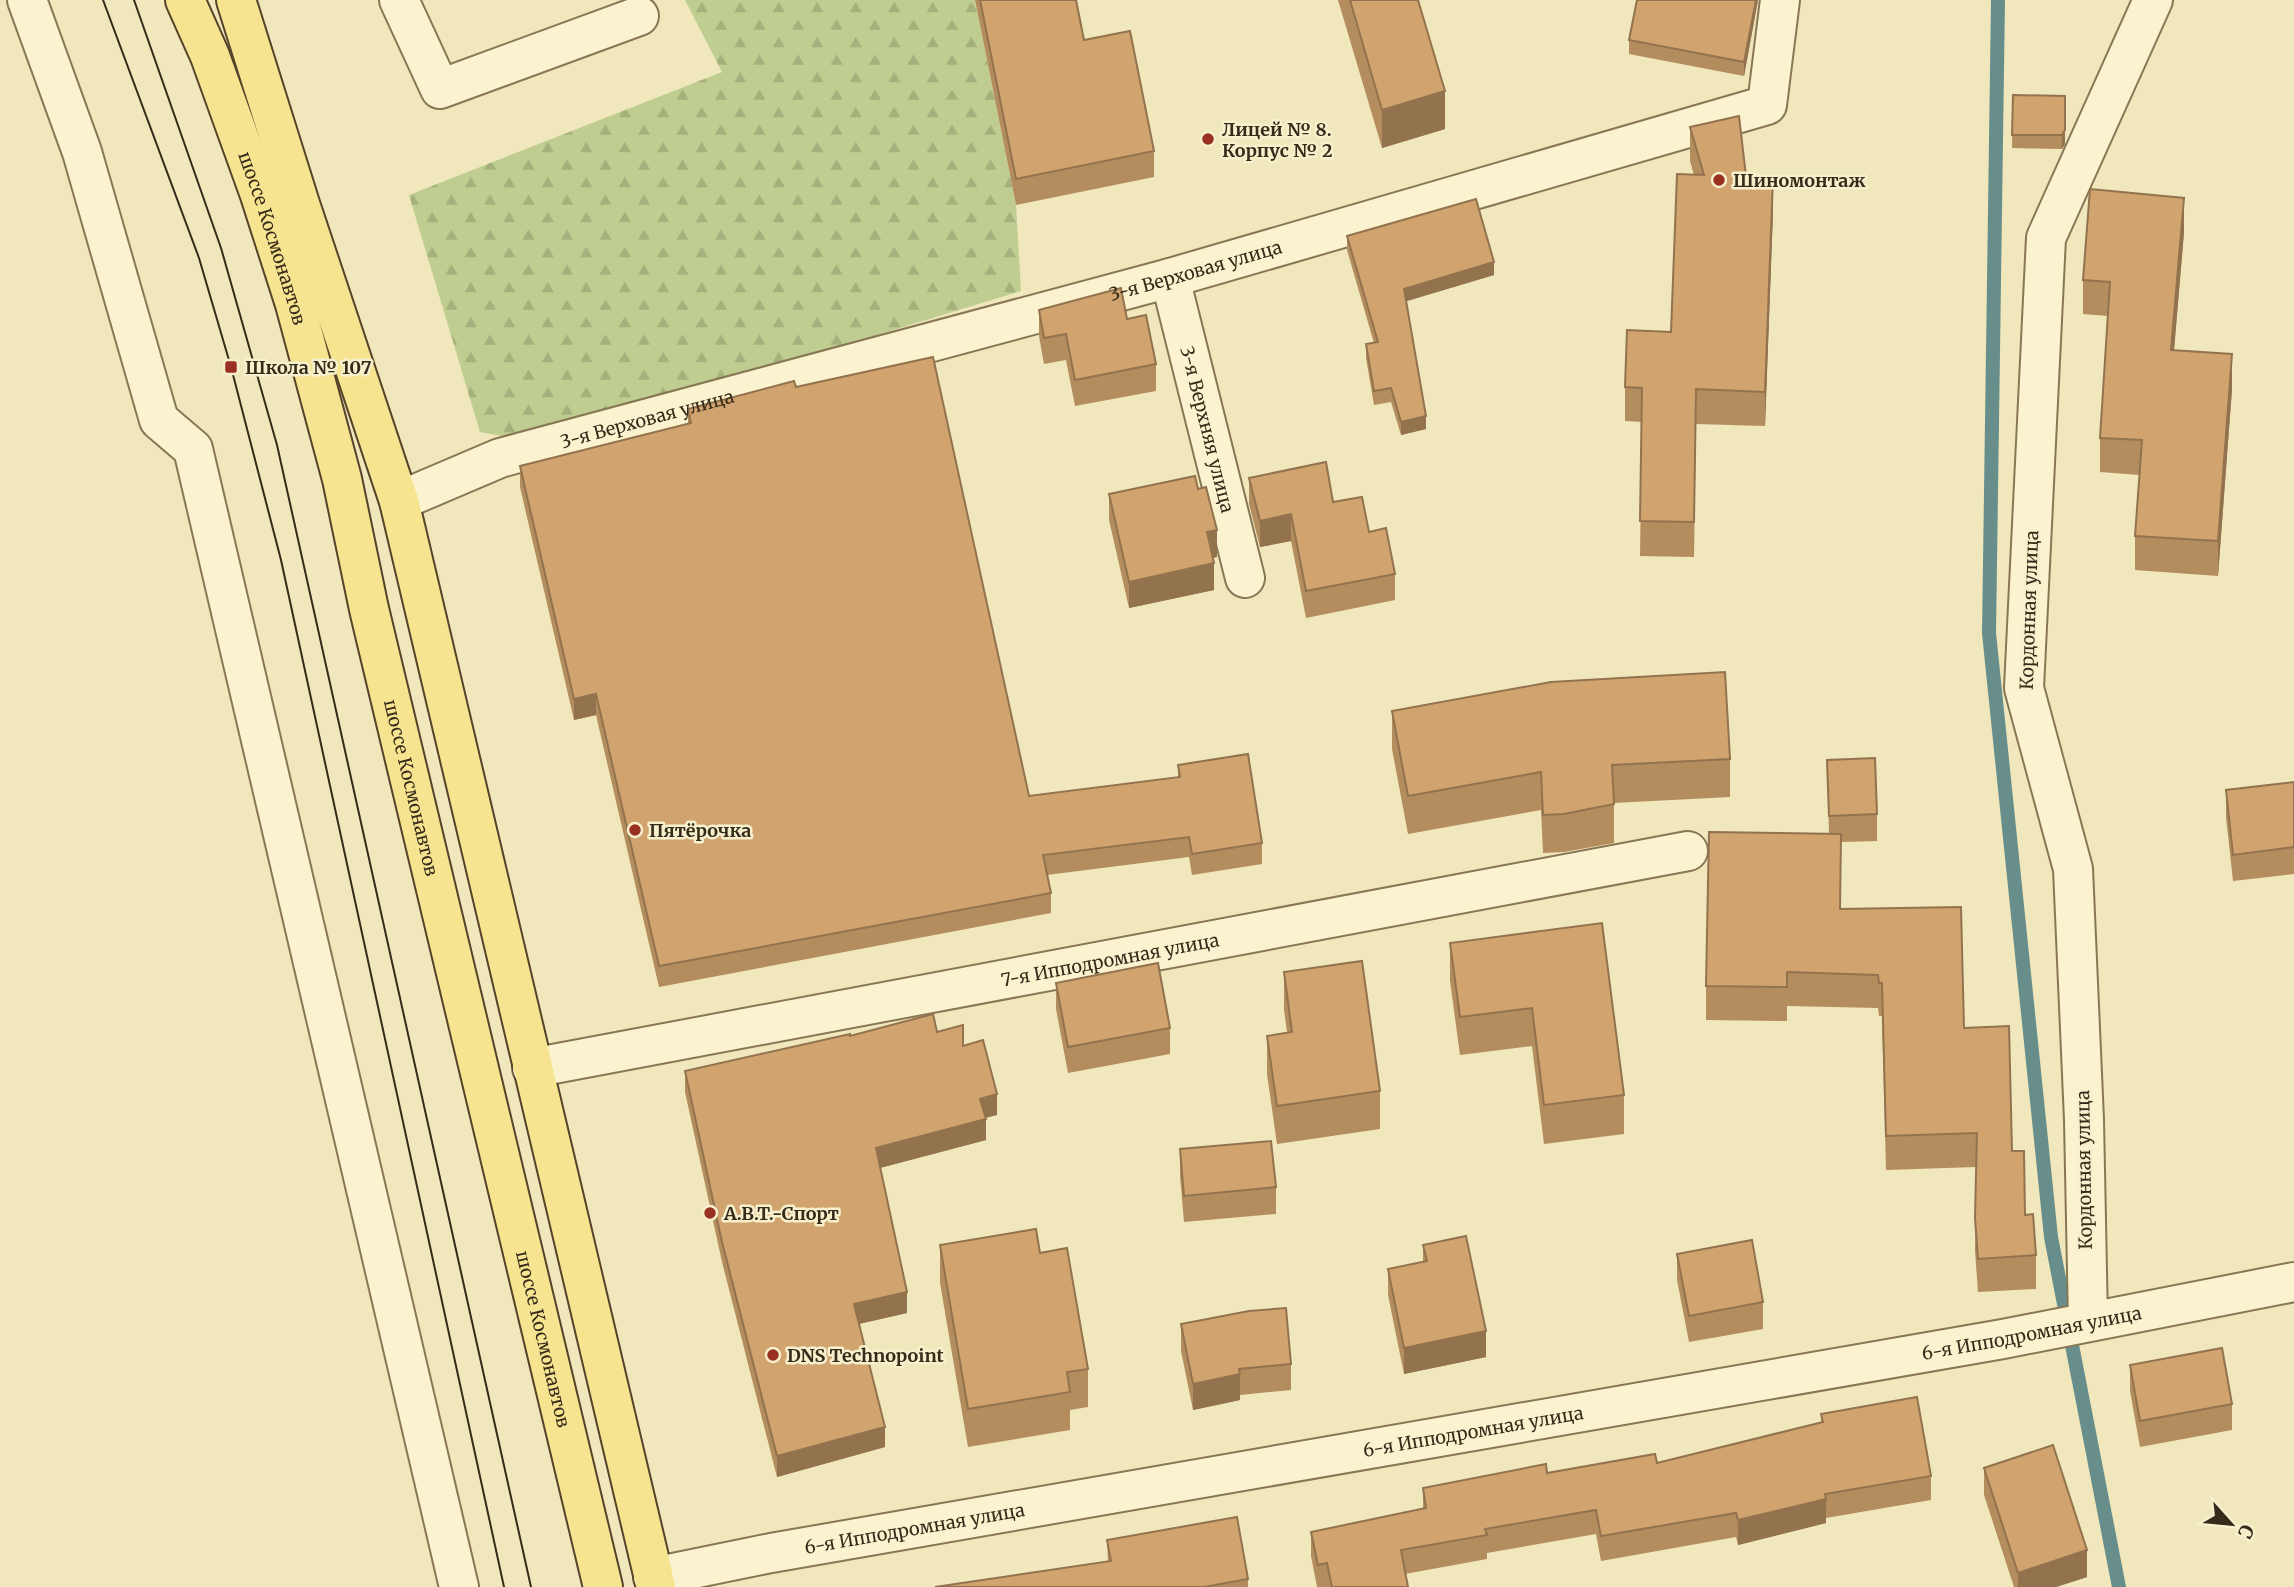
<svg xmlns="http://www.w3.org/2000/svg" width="2294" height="1587" viewBox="0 0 2294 1587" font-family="Merriweather,serif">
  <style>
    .forest { fill: url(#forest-firs) }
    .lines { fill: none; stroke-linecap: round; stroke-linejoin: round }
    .stream { stroke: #678e8a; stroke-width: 14 }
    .minor-casing { stroke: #875; stroke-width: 42 }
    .major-casing { stroke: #55432a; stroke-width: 42 }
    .minor { stroke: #fbf3cf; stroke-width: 38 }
    .major { stroke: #f7e490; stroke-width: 38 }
    .tram { stroke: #362b1a; stroke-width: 2 }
    .wall { fill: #b48d5f }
    .shaded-wall { fill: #92734e }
    .building { fill: #d1a46f; stroke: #92734e; stroke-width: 2 }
    .poi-dot { fill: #9a3021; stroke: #f7f0cc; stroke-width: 2.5 }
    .labels { text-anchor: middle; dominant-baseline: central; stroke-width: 5; stroke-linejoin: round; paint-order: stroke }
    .poi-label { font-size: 18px; font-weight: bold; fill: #362b1a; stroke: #f7f0cc; text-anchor: start }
    .street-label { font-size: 18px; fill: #362b1a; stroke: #f7f0cc }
  </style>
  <defs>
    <pattern id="forest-firs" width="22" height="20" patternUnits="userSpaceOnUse" patternTransform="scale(1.75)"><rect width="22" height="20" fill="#bfce90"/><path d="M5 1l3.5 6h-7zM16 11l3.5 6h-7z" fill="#a5b17c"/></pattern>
  </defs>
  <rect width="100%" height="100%" fill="#f0e7bc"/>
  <path class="forest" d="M 685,0 L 975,0 L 1016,205 L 1021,291 L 530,441 L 480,432 L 409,195 L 722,72 Z"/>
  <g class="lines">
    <path class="stream" d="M 1998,0 L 1989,633 L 2051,1237 L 2119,1587"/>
    <defs>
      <g id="minor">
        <path d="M 27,0 L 82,152 L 159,420 L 193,449 L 459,1587"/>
        <path d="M 399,0 L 440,89 L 639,16"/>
        <path id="s1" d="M 1170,278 L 1245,578"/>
        <path id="s2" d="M 399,501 L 500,458 L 1170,278 L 1767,105 L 1780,0"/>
        <path id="s3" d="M 532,1068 L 1688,851"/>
        <path d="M 2088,1321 L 2084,1120 L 2073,869 L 2024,688 L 2046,238 L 2153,0"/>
        <path id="s4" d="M 653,1577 L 771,1553 L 2003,1339 L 2294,1282"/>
      </g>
      <g id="major">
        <path id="s5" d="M 185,0 L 210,56 L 260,195 L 295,304 L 342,479 L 369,609 L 603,1587"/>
        <path d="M 236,0 L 300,204 L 399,501 L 656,1587"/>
      </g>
    </defs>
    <use href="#minor" class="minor-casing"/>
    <use href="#major" class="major-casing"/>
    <use href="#minor" class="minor"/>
    <use href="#major" class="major"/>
    <path class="tram" d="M 103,0 L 199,258 L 231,367 L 281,560 L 504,1587
      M 134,0 L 221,248 L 277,445 L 531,1587"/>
  </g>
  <path class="wall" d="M 975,0 L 1076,0 L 1084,40 L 1154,151 L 1154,177 L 1016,205 Z
    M 1338,0 L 1418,0 L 1445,129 L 1382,148 Z
    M 1637,0 L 1758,0 L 1744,76 L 1629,54 L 1629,40 Z
    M 2013,95 L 2065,96 L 2065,144 L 2062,149 L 2012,148 Z
    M 1690,127 L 1746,176 L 1773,212 L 1765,426 L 1696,424 L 1694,557 L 1640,556 L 1642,422 L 1625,421 L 1625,387 L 1671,332 L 1694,175 L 1690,161 Z
    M 2184,232 L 2174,351 L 2232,389 L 2218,576 L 2135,570 L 2135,536 L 2139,475 L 2100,472 L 2100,438 L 2108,316 L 2083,314 L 2083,280 Z
    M 1347,236 L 1494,275 L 1406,301 L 1426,429 L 1401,435 L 1391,402 L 1374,405 L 1366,358 L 1366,344 L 1374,343 L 1347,250 Z
    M 1039,310 L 1127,319 L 1156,364 L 1156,391 L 1075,406 L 1066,360 L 1044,364 L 1039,336 Z
    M 796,387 L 1029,796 L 1178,777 L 1178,765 L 1262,843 L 1262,864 L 1192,875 L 1189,857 L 1047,875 L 1051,893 L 1051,913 L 659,987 L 596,715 L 574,720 L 520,487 L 520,466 L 688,424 L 688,409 Z
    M 1249,478 L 1333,502 L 1369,532 L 1395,574 L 1395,600 L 1306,618 L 1291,541 L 1260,547 L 1249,504 Z
    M 1109,494 L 1217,557 L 1213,558 L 1214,590 L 1129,608 L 1109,520 Z
    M 1392,711 L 1730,759 L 1730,797 L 1614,803 L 1614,843 L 1564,852 L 1543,853 L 1541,810 L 1408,834 L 1392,749 Z
    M 1827,760 L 1877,814 L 1877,841 L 1841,842 L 1840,909 L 1964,1028 L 2012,1151 L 2025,1215 L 2036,1255 L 2036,1289 L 1978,1292 L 1975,1251 L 1976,1167 L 1886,1170 L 1882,1016 L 1879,1016 L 1878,1008 L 1787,1006 L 1787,1021 L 1706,1020 L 1706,986 L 1829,834 Z
    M 2294,782 L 2294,874 L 2233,881 L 2226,817 L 2226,790 Z
    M 1602,923 L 1624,1095 L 1624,1134 L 1544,1144 L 1532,1046 L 1460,1055 L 1450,981 L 1450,943 Z
    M 1284,972 L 1380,1091 L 1380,1129 L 1277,1144 L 1267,1074 L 1267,1036 L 1287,1032 L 1284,1010 Z
    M 1056,983 L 1170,1028 L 1170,1054 L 1068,1073 L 1056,1009 Z
    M 937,1032 L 963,1046 L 997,1115 L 985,1118 L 986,1140 L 880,1168 L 907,1313 L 859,1324 L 885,1447 L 777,1477 L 722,1262 L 685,1092 L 685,1071 L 850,1036 Z
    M 1180,1149 L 1276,1187 L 1276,1214 L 1184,1222 L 1180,1176 Z
    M 940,1245 L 1088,1369 L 1088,1407 L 1070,1410 L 1070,1430 L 968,1447 L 940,1283 Z
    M 1423,1245 L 1486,1357 L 1404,1374 L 1388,1295 L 1388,1269 L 1423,1262 Z
    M 1677,1254 L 1763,1302 L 1763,1329 L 1689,1342 L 1677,1280 Z
    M 1181,1324 L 1291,1364 L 1291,1390 L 1240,1395 L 1240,1400 L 1193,1410 L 1181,1351 Z
    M 2130,1365 L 2232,1404 L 2232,1430 L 2140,1447 L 2130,1391 Z
    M 1821,1414 L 1931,1476 L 1931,1500 L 1826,1518 L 1826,1523 L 1738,1545 L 1736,1537 L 1601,1561 L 1596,1534 L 1487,1553 L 1487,1559 L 1405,1574 L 1408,1587 L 1317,1587 L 1311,1556 L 1311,1532 L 1423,1509 L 1423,1488 L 1547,1473 L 1657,1463 L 1821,1423 Z
    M 1984,1468 L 2087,1577 L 2056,1587 L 2014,1587 L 1984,1495 Z
    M 1107,1540 L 1248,1579 L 1248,1587 L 935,1587 L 1108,1561 Z"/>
  <path class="shaded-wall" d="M 1756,0 L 1758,0 L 1744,76 L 1744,62 Z
    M 1445,91 L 1445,129 L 1382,148 L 1382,110 Z
    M 2065,96 L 2065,144 L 2062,149 L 2062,135 Z
    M 1773,177 L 1773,212 L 1765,426 L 1765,392 Z
    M 2184,198 L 2184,232 L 2171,385 L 2171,350 Z
    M 1494,262 L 1494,275 L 1404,302 L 1404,289 Z
    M 2232,354 L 2232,389 L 2218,576 L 2218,541 Z
    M 1426,416 L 1426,429 L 1401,435 L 1401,422 Z
    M 1291,514 L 1291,541 L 1260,547 L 1260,521 Z
    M 1217,530 L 1217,557 L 1207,559 L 1207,532 Z
    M 1214,563 L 1214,590 L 1129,608 L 1129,582 Z
    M 596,694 L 596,715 L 574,720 L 574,699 Z
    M 997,1094 L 997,1115 L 980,1119 L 980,1099 Z
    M 986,1119 L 986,1140 L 876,1169 L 876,1148 Z
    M 907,1292 L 907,1313 L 854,1325 L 854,1304 Z
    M 1486,1331 L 1486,1357 L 1404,1374 L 1404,1348 Z
    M 1240,1374 L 1240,1400 L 1193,1410 L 1193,1384 Z
    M 885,1427 L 885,1447 L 777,1477 L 777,1456 Z
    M 1826,1499 L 1826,1523 L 1738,1545 L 1738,1520 Z
    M 2087,1550 L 2087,1577 L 2056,1587 L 2018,1587 L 2018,1573 Z"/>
  <path class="building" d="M 980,0 L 1076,0 L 1084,40 L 1130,31 L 1154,151 L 1016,179 Z
    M 1350,0 L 1418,0 L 1445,91 L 1382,110 Z
    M 1637,0 L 1756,0 L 1744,62 L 1629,40 Z
    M 2013,95 L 2065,96 L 2065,130 L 2062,135 L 2012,135 Z
    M 1739,116 L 1746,176 L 1773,177 L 1765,392 L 1696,389 L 1694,522 L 1640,521 L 1642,388 L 1625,387 L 1627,330 L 1671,332 L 1677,174 L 1704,175 L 1690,127 Z
    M 2090,189 L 2184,198 L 2171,350 L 2232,354 L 2218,541 L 2135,536 L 2142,440 L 2100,438 L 2110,282 L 2083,280 Z
    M 1476,199 L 1494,262 L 1404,289 L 1426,416 L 1401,422 L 1391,388 L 1374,391 L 1366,344 L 1378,342 L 1347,236 Z
    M 1121,288 L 1127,319 L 1146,315 L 1156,364 L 1075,380 L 1066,334 L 1044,338 L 1039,310 Z
    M 933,357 L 1029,796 L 1180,777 L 1178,765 L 1248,754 L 1262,843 L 1192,854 L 1189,837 L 1043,855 L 1051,893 L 659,966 L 596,694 L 574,699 L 520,466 L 691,423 L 688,409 L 794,381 L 796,387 Z
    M 1326,462 L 1333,502 L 1362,497 L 1369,532 L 1386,528 L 1395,574 L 1306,591 L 1291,514 L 1260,521 L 1249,478 Z
    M 1195,476 L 1198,489 L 1206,487 L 1217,530 L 1207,532 L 1214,563 L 1129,582 L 1109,494 Z
    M 1725,672 L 1730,759 L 1612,765 L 1614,804 L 1564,814 L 1543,815 L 1541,772 L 1408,796 L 1392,711 L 1551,682 Z
    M 1875,758 L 1877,814 L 1829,816 L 1827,760 Z
    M 2294,782 L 2294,847 L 2233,855 L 2226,790 Z
    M 1709,832 L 1841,834 L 1840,909 L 1961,907 L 1964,1028 L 2009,1026 L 2012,1151 L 2024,1151 L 2025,1215 L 2033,1214 L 2036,1255 L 1978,1259 L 1975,1218 L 1977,1133 L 1886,1136 L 1882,983 L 1879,983 L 1878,975 L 1787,972 L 1787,987 L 1706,986 Z
    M 1602,923 L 1624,1095 L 1544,1105 L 1532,1008 L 1460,1017 L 1450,943 Z
    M 1362,961 L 1380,1091 L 1277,1106 L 1267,1036 L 1292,1032 L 1284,972 Z
    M 1158,963 L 1170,1028 L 1068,1047 L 1056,983 Z
    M 933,1014 L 937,1032 L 963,1025 L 963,1046 L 983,1040 L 997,1094 L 980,1099 L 986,1119 L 876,1148 L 907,1292 L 854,1304 L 885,1427 L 777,1456 L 722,1242 L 685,1071 L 850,1034 L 850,1036 Z
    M 1271,1141 L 1276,1187 L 1184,1196 L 1180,1149 Z
    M 1036,1229 L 1040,1253 L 1067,1248 L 1088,1369 L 1067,1372 L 1070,1392 L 968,1409 L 940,1245 Z
    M 1466,1236 L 1486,1331 L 1404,1348 L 1388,1269 L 1427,1261 L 1423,1245 Z
    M 1752,1240 L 1763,1302 L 1689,1316 L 1677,1254 Z
    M 1286,1308 L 1291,1364 L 1239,1369 L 1240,1374 L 1193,1384 L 1181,1324 L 1249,1311 Z
    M 2222,1348 L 2232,1404 L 2140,1421 L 2130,1365 Z
    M 1917,1397 L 1931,1476 L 1825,1494 L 1826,1499 L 1738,1520 L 1736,1513 L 1601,1536 L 1596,1510 L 1485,1529 L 1487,1535 L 1401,1550 L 1408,1587 L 1332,1587 L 1327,1563 L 1318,1565 L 1311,1532 L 1426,1508 L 1423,1488 L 1546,1464 L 1547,1473 L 1655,1454 L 1657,1463 L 1823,1422 L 1821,1414 Z
    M 2053,1445 L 2087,1550 L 2018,1573 L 1984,1468 Z
    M 1237,1517 L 1248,1579 L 1204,1587 L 935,1587 L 1111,1561 L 1107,1540 Z"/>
  <g class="poi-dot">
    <circle cx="1208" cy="139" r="7"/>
    <circle cx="1719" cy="180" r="7"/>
    <rect x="224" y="360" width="14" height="14" rx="3.5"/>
    <circle cx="635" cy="830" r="7"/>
    <circle cx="710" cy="1213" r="7"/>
    <circle cx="773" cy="1355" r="7"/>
  </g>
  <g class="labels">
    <g class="poi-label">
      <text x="1222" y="129">Лицей № 8.<tspan x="1222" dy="21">Корпус № 2</tspan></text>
      <text x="1733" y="180">Шиномонтаж</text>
      <text x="245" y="367">Школа № 107</text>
      <text x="649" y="830">Пятёрочка</text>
      <text x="724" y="1213">А.В.Т.-Спорт</text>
      <text x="787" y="1355">DNS Technopoint</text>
    </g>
    <g class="street-label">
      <text stroke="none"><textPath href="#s5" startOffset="254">шоссе Космонавтов</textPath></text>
      <text stroke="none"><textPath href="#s2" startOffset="830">3-я Верховая улица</textPath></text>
      <text stroke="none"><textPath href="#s2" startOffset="262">3-я Верховая улица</textPath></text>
      <text stroke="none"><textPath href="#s1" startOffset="156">3-я Верхняя улица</textPath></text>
      <text transform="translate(2029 610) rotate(-88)">Кордонная улица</text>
      <text stroke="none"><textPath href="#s5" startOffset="821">шоссе Космонавтов</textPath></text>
      <text stroke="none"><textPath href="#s3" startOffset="588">7-я Ипподромная улица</textPath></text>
      <text transform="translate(2084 1170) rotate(-91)">Кордонная улица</text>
      <text stroke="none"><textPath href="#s4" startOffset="1400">6-я Ипподромная улица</textPath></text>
      <text stroke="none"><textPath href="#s5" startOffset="1388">шоссе Космонавтов</textPath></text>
      <text stroke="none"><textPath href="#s4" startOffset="833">6-я Ипподромная улица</textPath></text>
      <text stroke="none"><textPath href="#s4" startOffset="266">6-я Ипподромная улица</textPath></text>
    </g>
  </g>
  <g transform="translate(2231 1524) rotate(117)" stroke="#f7f0cc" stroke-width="5" paint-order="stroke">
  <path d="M0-5L12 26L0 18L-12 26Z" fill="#362b1a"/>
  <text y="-10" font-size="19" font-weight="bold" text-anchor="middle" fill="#362b1a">С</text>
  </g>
</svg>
